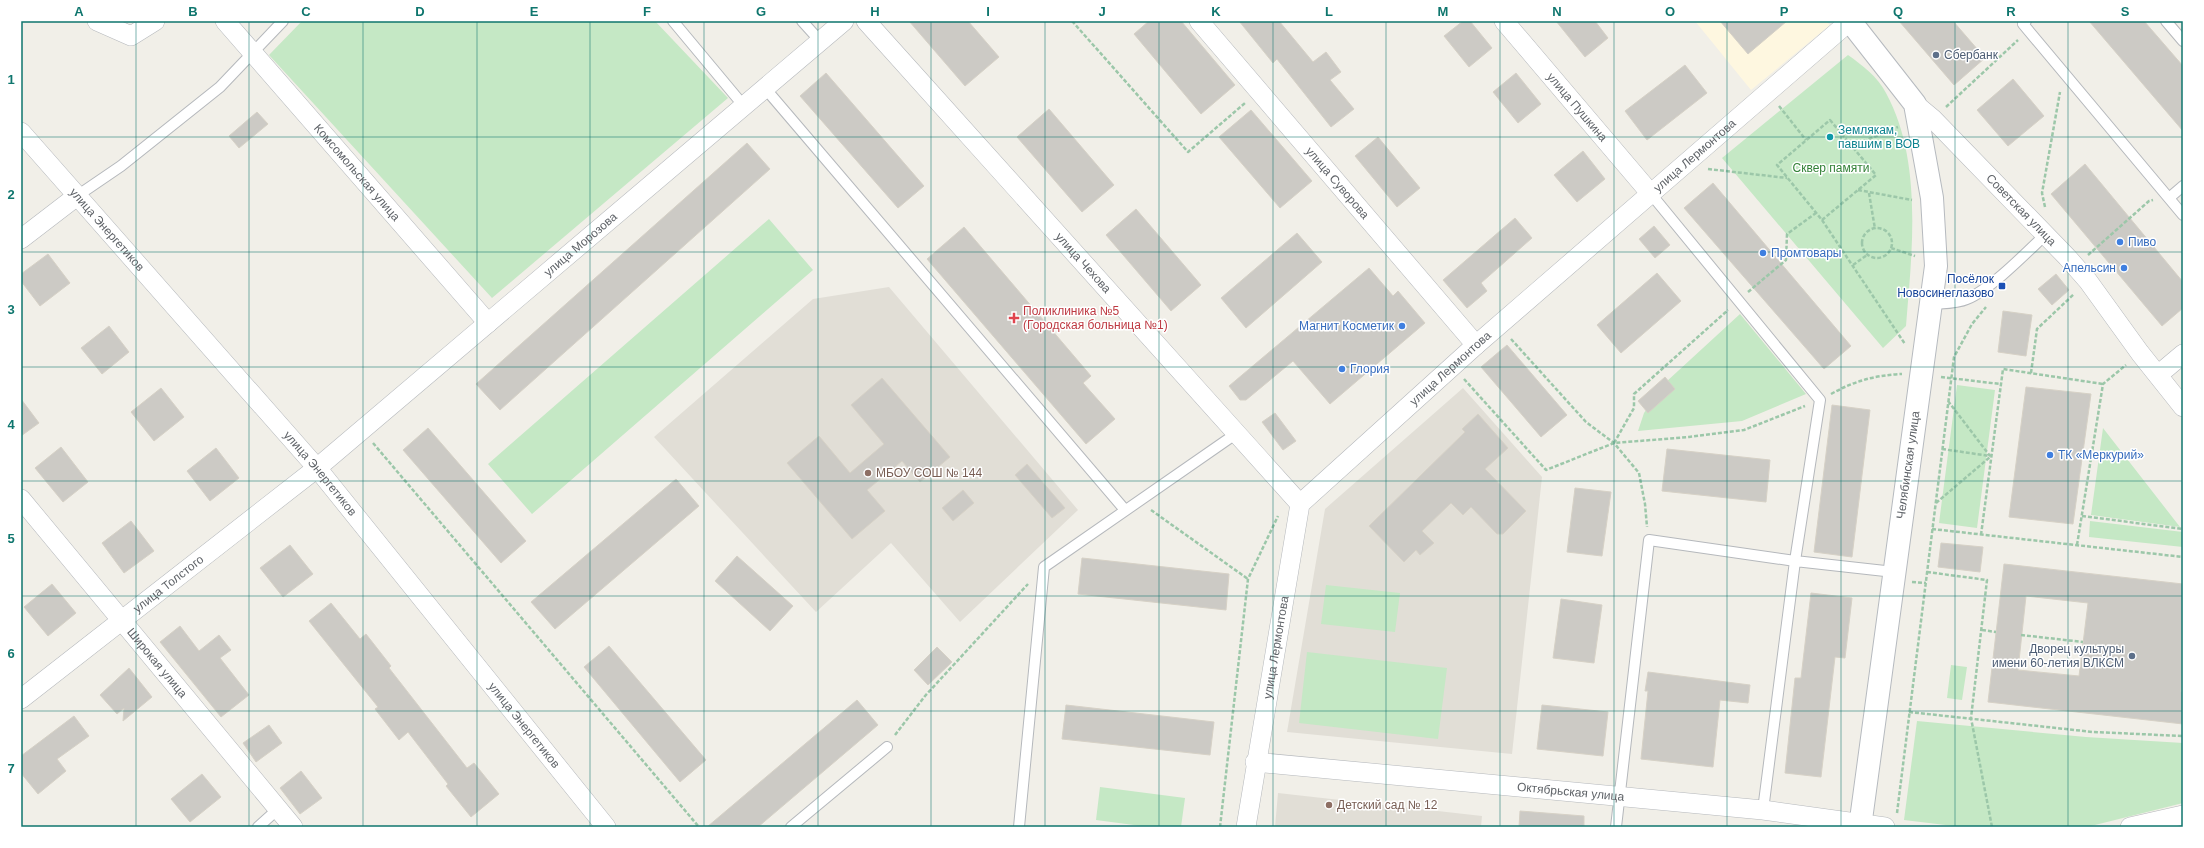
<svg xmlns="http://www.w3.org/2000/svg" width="2204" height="848" viewBox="0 0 2204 848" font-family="Arial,sans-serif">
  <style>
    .commercial { fill: #fef7e0 }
    .education { fill: #e1ded6 }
    .green { fill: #c5e8c5 }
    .building { fill: #cccac5; stroke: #d6d1c6; fill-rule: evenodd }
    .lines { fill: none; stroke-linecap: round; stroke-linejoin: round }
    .lane-casing { stroke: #b5b8bc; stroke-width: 12 }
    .street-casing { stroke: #b5b8bc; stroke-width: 20 }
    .secondary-casing { stroke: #b6babf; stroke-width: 24 }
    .path { stroke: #9cc7a9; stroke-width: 2.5; stroke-dasharray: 4 2; stroke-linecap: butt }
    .lane { stroke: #fff; stroke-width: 10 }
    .street { stroke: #fff; stroke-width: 19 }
    .secondary { stroke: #fff; stroke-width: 22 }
    .grid { fill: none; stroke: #0f766e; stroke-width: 1; stroke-opacity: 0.55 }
    .service-dot { fill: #5c6f8a; stroke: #fff; stroke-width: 1.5 }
    .culture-dot { fill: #0f9aa8; stroke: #fff; stroke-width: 1.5 }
    .shop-dot { fill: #3f7fe0; stroke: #fff; stroke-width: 1.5 }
    .transit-dot { fill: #1a4fb4; stroke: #fff; stroke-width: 1.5 }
    .health-dot { fill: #e0444e; stroke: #fff; stroke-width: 1.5 }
    .education-dot { fill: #8d6e63; stroke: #fff; stroke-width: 1.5 }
    .labels { text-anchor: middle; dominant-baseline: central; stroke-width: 3; stroke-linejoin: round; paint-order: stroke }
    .service-label { font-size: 12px; fill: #4e5e75; stroke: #fff; text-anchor: start }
    .street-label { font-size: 12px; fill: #5f6368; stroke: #fff }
    .culture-label { font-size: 12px; fill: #0d838f; stroke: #fff; text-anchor: start }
    .park-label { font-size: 12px; fill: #348238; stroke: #fff }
    .shop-label { font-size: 12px; fill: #366cbe; stroke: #fff; text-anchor: start }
    .transit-label { font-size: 12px; fill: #164399; stroke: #fff; text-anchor: end }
    .health-label { font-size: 12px; fill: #be3a42; stroke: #fff; text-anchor: start }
    .education-label { font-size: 12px; fill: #785e54; stroke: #fff; text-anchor: start }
    .neatline { fill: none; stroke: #0f766e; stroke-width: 1.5 }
    .grid-label { font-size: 13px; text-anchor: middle; font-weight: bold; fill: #0f766e }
  </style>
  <rect width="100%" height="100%" fill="#f1efe8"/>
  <path class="commercial" d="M 1695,21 L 1826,21 L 1830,25 L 1751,90 Z"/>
  <path class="education" d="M 889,287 L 1078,510 L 960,622 L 891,543 L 816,612 L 654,437 L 813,299 Z
    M 1463,388 L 1542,477 L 1512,754 L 1287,732 L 1325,509 Z
    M 1278,793 L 1482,816 L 1481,827 L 1275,827 Z"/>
  <path class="green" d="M 302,21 L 655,21 L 728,98 L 492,298 L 269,55 Z
    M 1848,55 C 1862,65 1878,77 1886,93 C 1923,161 1912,251 1906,326 L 1883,348 L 1722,158 Z
    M 769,219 L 813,270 L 532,514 L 488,464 Z
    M 1740,314 L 1806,394 L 1742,421 L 1638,431 L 1644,413 L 1666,382 Z
    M 1957,385 L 1995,390 L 1977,528 L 1939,523 Z
    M 2103,428 L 2180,527 L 2091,515 Z
    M 2090,521 L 2183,532 L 2183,547 L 2089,537 Z
    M 1326,585 L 1400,593 L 1395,632 L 1321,624 Z
    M 1307,652 L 1447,668 L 1438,739 L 1299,723 Z
    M 1951,665 L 1967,667 L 1962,700 L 1947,698 Z
    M 1917,721 L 2086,737 L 2183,743 L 2183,803 L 2087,827 L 1962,827 L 1904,820 Z
    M 1100,787 L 1185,798 L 1181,827 L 1149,827 L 1096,820 Z"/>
  <path class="building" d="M 909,21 L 968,21 L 999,57 L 965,86 Z
    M 1149,21 L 1181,21 L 1235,85 L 1201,114 L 1134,34 Z
    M 1239,21 L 1279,21 L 1313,62 L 1326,52 L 1341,72 L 1330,80 L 1354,109 L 1331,127 L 1277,59 L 1273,63 Z
    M 1463,21 L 1470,21 L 1492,48 L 1469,67 L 1444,36 Z
    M 1556,21 L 1595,21 L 1608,38 L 1585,57 Z
    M 1720,21 L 1787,21 L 1748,54 Z
    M 1899,21 L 1953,21 L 1985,58 L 1954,85 Z
    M 2089,21 L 2144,21 L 2183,66 L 2183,131 Z
    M 1685,65 L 1707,93 L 1647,140 L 1625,111 Z
    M 826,73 L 924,186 L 898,208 L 800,96 Z
    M 1516,73 L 1541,104 L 1518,123 L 1493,92 Z
    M 2013,79 L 2044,116 L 2008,146 L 1977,110 Z
    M 1049,109 L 1114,185 L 1082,212 L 1017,137 Z
    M 1251,110 L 1312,181 L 1280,208 L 1219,137 Z
    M 257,112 L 268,124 L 239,148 L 229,136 Z
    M 1378,137 L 1420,188 L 1397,207 L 1355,156 Z
    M 747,143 L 770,169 L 500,410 L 476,384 Z
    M 1583,151 L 1605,179 L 1577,202 L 1554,175 Z
    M 2085,164 L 2183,282 L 2183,308 L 2162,326 L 2051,194 Z
    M 1713,183 L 1851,346 L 1824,369 L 1684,208 Z
    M 1136,209 L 1201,285 L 1171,311 L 1106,235 Z
    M 1515,218 L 1532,238 L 1481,283 L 1487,291 L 1467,308 L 1443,280 Z
    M 1654,226 L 1670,245 L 1655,258 L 1639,239 Z
    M 964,227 L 1091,376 L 1083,383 L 1115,419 L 1086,444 L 927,259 Z
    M 1297,233 L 1322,262 L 1246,328 L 1221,298 Z
    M 48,254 L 70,283 L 40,306 L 21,281 L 21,274 Z
    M 1369,268 L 1393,296 L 1398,291 L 1425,323 L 1330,404 L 1293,361 L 1246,400 L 1240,400 L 1229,386 Z
    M 1657,273 L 1681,301 L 1621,353 L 1597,325 Z
    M 2056,274 L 2069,290 L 2052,305 L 2038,289 Z
    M 2003,311 L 2032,315 L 2026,356 L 1998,352 Z
    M 109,326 L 129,352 L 102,374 L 81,348 Z
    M 1507,345 L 1567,415 L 1541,437 L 1481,367 Z
    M 1665,377 L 1675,389 L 1648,413 L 1638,401 Z
    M 882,378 L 950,457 L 920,482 L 902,461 L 867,490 L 885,511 L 852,539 L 787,463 L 819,436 L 850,473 L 884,444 L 851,405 Z
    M 2026,387 L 2091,394 L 2073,524 L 2009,517 Z
    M 161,388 L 184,417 L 154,441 L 131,412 Z
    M 21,399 L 39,423 L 21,436 Z
    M 1832,405 L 1870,410 L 1852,557 L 1814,552 Z
    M 1275,413 L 1296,441 L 1283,450 L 1262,422 Z
    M 1478,414 L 1508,448 L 1485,469 L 1526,511 L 1503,534 L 1497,534 L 1471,507 L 1463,515 L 1451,503 L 1422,531 L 1434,543 L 1420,555 L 1416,550 L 1404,562 L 1369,526 L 1465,432 L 1462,429 Z
    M 428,428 L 526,541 L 501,563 L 403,450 Z
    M 61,447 L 88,482 L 63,502 L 35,468 Z
    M 216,448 L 239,478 L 210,501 L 187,471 Z
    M 1667,449 L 1770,460 L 1766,502 L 1662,491 Z
    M 1027,464 L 1065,508 L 1052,518 L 1015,475 Z
    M 676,479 L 699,506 L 555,629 L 531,602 Z
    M 1575,488 L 1611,492 L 1602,556 L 1567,552 Z
    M 963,490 L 974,503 L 953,521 L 942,508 Z
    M 131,521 L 154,551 L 124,573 L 102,543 Z
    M 1941,543 L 1983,547 L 1980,572 L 1938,567 Z
    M 290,545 L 313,574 L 283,597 L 260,568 Z
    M 737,556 L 793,606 L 770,631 L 715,581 Z
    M 1082,558 L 1229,574 L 1226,610 L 1078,594 Z
    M 2004,564 L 2183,584 L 2181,692 L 2183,692 L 2183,724 L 1988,702 ZM 2026,596 L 2088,603 L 2079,676 L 2018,670 Z
    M 52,584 L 76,613 L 48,636 L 24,607 Z
    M 1811,593 L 1852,598 L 1845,658 L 1835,657 L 1821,777 L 1785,773 L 1795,678 L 1801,678 Z
    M 1561,599 L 1602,605 L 1594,663 L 1553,658 Z
    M 331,603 L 360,639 L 366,634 L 391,666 L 389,668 L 467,768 L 474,763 L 499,794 L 471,817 L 446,786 L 448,784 L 408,732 L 399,740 L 375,709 L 378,707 L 309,621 Z
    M 180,626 L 199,651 L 219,635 L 231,650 L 220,658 L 249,695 L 221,717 L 160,642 Z
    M 609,646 L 706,760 L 680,782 L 584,667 Z
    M 937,647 L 952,662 L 928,685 L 914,670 Z
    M 129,668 L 152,697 L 123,721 L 124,708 L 117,714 L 100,695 Z
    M 1648,672 L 1750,685 L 1748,703 L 1720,700 L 1713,767 L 1641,759 L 1648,691 L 1645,691 Z
    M 857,700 L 878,725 L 758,827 L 707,827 Z
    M 1066,705 L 1214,722 L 1210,755 L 1062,739 Z
    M 1542,705 L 1608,712 L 1603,756 L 1537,749 Z
    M 74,716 L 89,736 L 57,759 L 66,771 L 38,794 L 21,773 L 21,756 Z
    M 269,725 L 282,743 L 256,762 L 243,743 Z
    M 301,771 L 322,798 L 300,814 L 280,788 Z
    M 202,774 L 221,797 L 190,822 L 171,799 Z
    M 1520,811 L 1584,816 L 1584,827 L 1519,827 Z"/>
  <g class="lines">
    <defs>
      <path id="lane" d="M 673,21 L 743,105
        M 802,21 L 820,41
        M 2026,21 L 2023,24 L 2183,215
        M 2166,21 L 2183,41
        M 764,87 L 1125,510
        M 1651,194 L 1820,400 L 1795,561 L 1894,572
        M 77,196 L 121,166 L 220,87 L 283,21
        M 2169,198 L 2183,186
        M 1931,304 C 1943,303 1956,304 1967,299 C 1991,289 2026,253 2046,234
        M 258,827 L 278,809
        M 791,827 L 887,747
        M 1019,827 L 1044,567 L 1237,433
        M 1616,827 L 1649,540 L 1795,561 L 1763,810"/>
      <g id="street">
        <path d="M 97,21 L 131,36 L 155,21"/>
        <path id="s1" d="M 225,21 L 488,323"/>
        <path id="s2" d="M 866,21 L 1300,504"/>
        <path id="s3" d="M 1199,21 L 1476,345"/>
        <path id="s4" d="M 1504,21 L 1651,194"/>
        <path id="s5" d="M 1915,104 L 1933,119 L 2067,257 L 2088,281 L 2140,353 L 2183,407"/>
        <path id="s6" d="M 21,132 L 317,468 L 606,827"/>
        <path d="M 21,239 L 77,196"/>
        <path d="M 2158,375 L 2183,354"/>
        <path id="s7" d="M 21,499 L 293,827"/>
        <path id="s8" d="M 21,699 L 317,468 L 844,21"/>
        <path id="s9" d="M 1255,762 L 1763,810 L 1885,827"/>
        <path id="s10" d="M 1246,827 L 1300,504 L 1476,345 L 1850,21"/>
        <path d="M 2130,827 L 2183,815"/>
      </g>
      <path id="secondary" d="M 1850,21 L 1915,104 L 1932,198 L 1936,266 L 1860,827"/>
    </defs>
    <use href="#lane" class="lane-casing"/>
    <use href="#street" class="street-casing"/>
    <use href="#secondary" class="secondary-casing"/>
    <path class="path" d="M 1072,21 L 1188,152 L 1245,103
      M 1779,106 L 1806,140
      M 1946,107 L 2018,40
      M 1830,120 L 1876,175 L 1822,220 L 1777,165 Z
      M 1852,146 L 1898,127
      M 1708,169 L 1787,178
      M 1858,190 L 1912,200
      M 1869,193 L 1875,229
      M 2045,207 L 2042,193 L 2060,92
      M 1822,220 L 1905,344
      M1862 243a15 15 0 1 1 30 0a15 15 0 1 1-30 0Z
      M 1891,248 L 1915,256
      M 2088,255 L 2149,201 L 2153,200
      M 1853,265 L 1867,255
      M 1748,292 L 1786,260 L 1787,234 L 1816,213
      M 1511,339 L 1586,422 L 1614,443 L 1639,473 L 1645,504 L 1647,527
      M 2031,373 L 2037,329 L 2074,294
      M 1941,377 L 2000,384
      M 1464,379 L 1546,470 L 1614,443 L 1689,437 L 1744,430 L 1805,406
      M 1831,394 C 1854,381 1876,375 1902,374
      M 1948,401 L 1990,456
      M 373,443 L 699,827
      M 1614,443 L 1634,408 L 1634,394 L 1728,310
      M 1942,449 L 1990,456
      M 1936,503 L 1990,457
      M 1151,510 L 1248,579
      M 2082,516 L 2183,529
      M 1932,529 L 2183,557
      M 1981,535 L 2003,369 L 2103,384
      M 2077,545 L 2103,384 L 2126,365
      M 1927,572 L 1987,580 L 1971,718 L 1992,827
      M 1912,582 L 1926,583
      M 1982,630 L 1996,632
      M 2021,635 L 2083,642
      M 1909,712 L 2093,732 L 2183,736
      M 895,735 L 925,696 L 1028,584
      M 1897,813 L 1954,357 L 1972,324 L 1986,307
      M 1220,827 L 1248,579 L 1278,516"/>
    <use href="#lane" class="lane"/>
    <use href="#street" class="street"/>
    <use href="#secondary" class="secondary"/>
  </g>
  <path class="grid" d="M 136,21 L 136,827M 249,21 L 249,827M 363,21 L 363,827M 477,21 L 477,827M 590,21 L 590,827M 704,21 L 704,827M 818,21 L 818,827M 931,21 L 931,827M 1045,21 L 1045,827M 1159,21 L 1159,827M 1273,21 L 1273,827M 1386,21 L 1386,827M 1500,21 L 1500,827M 1614,21 L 1614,827M 1727,21 L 1727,827M 1841,21 L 1841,827M 1955,21 L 1955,827M 2068,21 L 2068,827M 21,137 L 2183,137M 21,252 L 2183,252M 21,367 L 2183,367M 21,481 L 2183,481M 21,596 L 2183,596M 21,711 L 2183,711"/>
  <g class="service-dot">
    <circle cx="1936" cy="55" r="4"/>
    <circle cx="2132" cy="656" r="4"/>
  </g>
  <circle class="culture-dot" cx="1830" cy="137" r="4"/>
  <g class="shop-dot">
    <circle cx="2120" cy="242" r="4"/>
    <circle cx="1763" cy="253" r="4"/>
    <circle cx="2124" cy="268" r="4"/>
    <circle cx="1402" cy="326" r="4"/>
    <circle cx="1342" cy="369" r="4"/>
    <circle cx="2050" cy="455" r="4"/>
  </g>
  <rect class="transit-dot" x="1998" y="282" width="8" height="8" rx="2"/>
  <path class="health-dot" d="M1012 312h4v4h4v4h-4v4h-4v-4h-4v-4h4z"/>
  <g class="education-dot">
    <circle cx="868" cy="473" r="4"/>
    <circle cx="1329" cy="805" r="4"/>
  </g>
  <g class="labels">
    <g class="service-label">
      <text x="1944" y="55">Сбербанк</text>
      <text x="2124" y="649" text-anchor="end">Дворец культуры<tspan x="2124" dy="14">имени 60-летия ВЛКСМ</tspan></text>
    </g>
    <g class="street-label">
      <text stroke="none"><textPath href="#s4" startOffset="113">улица Пушкина</textPath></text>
      <text stroke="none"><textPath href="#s10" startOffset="854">улица Лермонтова</textPath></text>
      <text stroke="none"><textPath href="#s1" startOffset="201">Комсомольская улица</textPath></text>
      <text stroke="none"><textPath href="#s3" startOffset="213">улица Суворова</textPath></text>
      <text stroke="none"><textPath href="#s5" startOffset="150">Советская улица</textPath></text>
      <text stroke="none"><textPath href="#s6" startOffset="130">улица Энергетиков</textPath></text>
      <text stroke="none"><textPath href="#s8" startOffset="721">улица Морозова</textPath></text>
      <text stroke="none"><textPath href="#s2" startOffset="325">улица Чехова</textPath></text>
      <text stroke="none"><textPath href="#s10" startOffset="530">улица Лермонтова</textPath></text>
      <text transform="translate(1908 465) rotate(-82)">Челябинская улица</text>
      <text stroke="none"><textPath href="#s6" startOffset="454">улица Энергетиков</textPath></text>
      <text stroke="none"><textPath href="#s8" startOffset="187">улица Толстого</textPath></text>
      <text stroke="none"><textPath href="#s10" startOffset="182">улица Лермонтова</textPath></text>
      <text stroke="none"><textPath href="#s7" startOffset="213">Широкая улица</textPath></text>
      <text stroke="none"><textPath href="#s6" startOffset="778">улица Энергетиков</textPath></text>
      <text stroke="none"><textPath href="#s9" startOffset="317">Октябрьская улица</textPath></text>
    </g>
    <g class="culture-label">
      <text x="1838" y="130">Землякам,<tspan x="1838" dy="14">павшим в ВОВ</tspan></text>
    </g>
    <g class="park-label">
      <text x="1831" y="168">Сквер памяти</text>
    </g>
    <g class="shop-label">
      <text x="2128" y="242">Пиво</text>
      <text x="1771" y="253">Промтовары</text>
      <text x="2116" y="268" text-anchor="end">Апельсин</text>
      <text x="1394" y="326" text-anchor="end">Магнит Косметик</text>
      <text x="1350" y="369">Глория</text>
      <text x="2058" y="455">ТК «Меркурий»</text>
    </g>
    <g class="transit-label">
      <text x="1994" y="279">Посёлок<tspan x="1994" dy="14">Новосинеглазово</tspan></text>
    </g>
    <g class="health-label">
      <text x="1023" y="311">Поликлиника №5<tspan x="1023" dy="14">(Городская больница №1)</tspan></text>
    </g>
    <g class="education-label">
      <text x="876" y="473">МБОУ СОШ № 144</text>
      <text x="1337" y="805">Детский сад № 12</text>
    </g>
  </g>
  <rect width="2204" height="848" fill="none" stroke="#ffffff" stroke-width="44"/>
  <rect x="22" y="22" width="2160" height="804" class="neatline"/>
  <g class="grid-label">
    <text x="79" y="16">A</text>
    <text x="193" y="16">B</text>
    <text x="306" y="16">C</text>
    <text x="420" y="16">D</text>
    <text x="534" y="16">E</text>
    <text x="647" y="16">F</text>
    <text x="761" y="16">G</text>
    <text x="875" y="16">H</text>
    <text x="988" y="16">I</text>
    <text x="1102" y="16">J</text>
    <text x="1216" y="16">K</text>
    <text x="1329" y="16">L</text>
    <text x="1443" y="16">M</text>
    <text x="1557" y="16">N</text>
    <text x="1670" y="16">O</text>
    <text x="1784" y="16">P</text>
    <text x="1898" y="16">Q</text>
    <text x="2011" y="16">R</text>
    <text x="2125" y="16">S</text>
    <text x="11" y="84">1</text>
    <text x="11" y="199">2</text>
    <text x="11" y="314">3</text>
    <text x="11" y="429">4</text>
    <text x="11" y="543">5</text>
    <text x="11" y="658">6</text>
    <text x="11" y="773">7</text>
  </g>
</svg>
